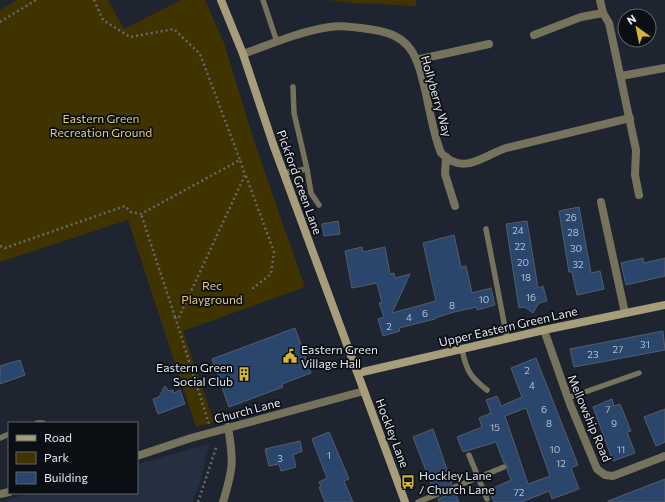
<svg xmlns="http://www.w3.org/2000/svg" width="665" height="502" viewBox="0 0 665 502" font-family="Commissioner,sans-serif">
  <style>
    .built { fill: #24303f }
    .green { fill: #3f3300 }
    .building { fill: #2a466c; stroke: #545d69; fill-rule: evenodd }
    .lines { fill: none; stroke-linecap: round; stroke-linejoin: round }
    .path { stroke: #636973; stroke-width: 2.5; stroke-dasharray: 2 3; stroke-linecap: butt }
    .lane { stroke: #77725c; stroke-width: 5.5 }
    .street { stroke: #77725c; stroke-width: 8 }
    .secondary { stroke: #a79d7a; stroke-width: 8 }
    .labels { text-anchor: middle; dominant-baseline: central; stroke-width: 3.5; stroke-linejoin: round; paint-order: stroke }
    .number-label { font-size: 10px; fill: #b4bfce }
    .street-label { font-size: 12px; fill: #e2e7ee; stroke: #0b0e13 }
    .park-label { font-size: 12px; fill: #e0ca7a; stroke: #0b0e13 }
    .poi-label { font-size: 12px; fill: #e2e7ee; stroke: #0b0e13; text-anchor: start }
  </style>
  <rect width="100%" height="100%" fill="#1e2530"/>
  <path class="built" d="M 209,444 L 200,483 L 192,502 L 0,502 L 31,493 L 137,493 L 137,464 Z"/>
  <path class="green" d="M 17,0 L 108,0 L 124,29 L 181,0 L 205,0 L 224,43 L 254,141 L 305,287 L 183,331 L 214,422 L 196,427 L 128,220 L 0,262 L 0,10 Z
    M 328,0 L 416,0 L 416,6 L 352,3 Z"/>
  <path class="building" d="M 579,207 L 591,273 L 600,271 L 604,289 L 577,295 L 572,272 L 569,272 L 559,211 Z
    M 338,221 L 340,234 L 324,236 L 322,224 Z
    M 527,221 L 538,288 L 543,286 L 547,301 L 539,303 L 533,313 L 525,307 L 519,308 L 506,224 Z
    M 454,235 L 461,267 L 466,266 L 472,293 L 491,288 L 495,305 L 477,310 L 477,307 L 454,312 L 435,318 L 435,319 L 399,328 L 400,331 L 383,336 L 378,319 L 384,317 L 379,303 L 382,303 L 377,283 L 352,288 L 345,251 L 362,247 L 363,252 L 385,247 L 390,274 L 394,273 L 395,278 L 410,274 L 392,313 L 436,301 L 423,243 Z
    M 643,258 L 644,263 L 665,258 L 665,276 L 626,285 L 621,263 Z
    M 295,328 L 311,373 L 282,384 L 283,387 L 229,407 L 212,359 Z
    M 663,331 L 665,350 L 574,367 L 570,349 Z
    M 536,358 L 578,465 L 571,468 L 579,489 L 552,499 L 549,491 L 522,502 L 494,502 L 489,490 L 511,480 L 507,470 L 508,466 L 504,463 L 496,442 L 463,452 L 457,437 L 482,427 L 479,418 L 491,413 L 486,400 L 497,396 L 501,406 L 522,397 L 511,368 ZM 526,408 L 550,476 L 528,484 L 505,416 Z
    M 20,360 L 25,375 L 0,384 L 0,366 Z
    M 165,386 L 169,391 L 173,390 L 174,393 L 180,390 L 185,404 L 158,414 L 153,399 L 159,397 Z
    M 612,399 L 614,406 L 620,404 L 631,431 L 627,432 L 635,453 L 613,461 L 593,407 Z
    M 665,409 L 665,442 L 656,446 L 644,417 Z
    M 433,429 L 452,484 L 434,491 L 413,437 Z
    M 329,432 L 349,479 L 344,481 L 353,502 L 325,502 L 319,487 L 321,486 L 319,482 L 327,478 L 312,439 Z
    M 300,441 L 302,451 L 293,455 L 296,467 L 281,471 L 279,464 L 269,466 L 265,449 Z
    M 665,479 L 665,502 L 608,502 L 608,501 Z
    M 455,492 L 459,502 L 439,502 L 438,499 Z"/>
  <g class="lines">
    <path class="path" d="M 94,0 L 103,20 L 130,37 L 174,29 L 200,54 L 240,160
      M 0,22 L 36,0
      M 246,176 L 274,252 L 271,274 L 252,289
      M 0,246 L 5,248 L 125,206 L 131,212 L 141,214 L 240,160 L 245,175 L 179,317 L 175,317 L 141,214
      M 175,317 L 209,424
      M 198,502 L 217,445"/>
    <path class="lane" d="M 263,0 L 277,42
      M 307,169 L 311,193 L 319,205
      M 284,173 L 307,169 L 294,113 L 293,87
      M 486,229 L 507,338
      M 462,349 C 466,370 470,377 487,390
      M 568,398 L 639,373
      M 37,423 L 43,423
      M 0,438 L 9,434
      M 469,455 L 487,499
      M 418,502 L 504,467"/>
    <path class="street" d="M 600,0 L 603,13 L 609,23 L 636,150 L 635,175 L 639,195
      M 534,35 L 581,17 L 603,13
      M 243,54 C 271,44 301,31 330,27 C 340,25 351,27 361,28 C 385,31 405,34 416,59 C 428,88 429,123 441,153 C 464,176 482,156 506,148 L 630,118
      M 416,60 L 489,44
      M 621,76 L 665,68
      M 446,157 L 445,174 L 455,206
      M 601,202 L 625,313
      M 544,330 L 570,404 L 597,469 L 605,475 L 613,476 L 665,456
      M 137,456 L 191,438 L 364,391
      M 0,494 L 9,492
      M 223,502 C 233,469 234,462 228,427"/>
    <path class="secondary" d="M 221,0 L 243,54 L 273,144 L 405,502
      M 358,373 L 544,330 L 665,305"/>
  </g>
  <defs>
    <symbol id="civic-bare" viewBox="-9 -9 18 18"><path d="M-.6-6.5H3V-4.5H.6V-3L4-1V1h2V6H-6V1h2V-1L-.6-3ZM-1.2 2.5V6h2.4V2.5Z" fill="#d5b535" stroke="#0b0e13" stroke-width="2.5" paint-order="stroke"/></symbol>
    <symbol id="building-bare" viewBox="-9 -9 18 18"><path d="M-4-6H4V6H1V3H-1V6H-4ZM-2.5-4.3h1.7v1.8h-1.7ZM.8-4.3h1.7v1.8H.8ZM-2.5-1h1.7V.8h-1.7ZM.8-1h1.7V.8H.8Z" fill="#d5b535" stroke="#0b0e13" stroke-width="2.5" paint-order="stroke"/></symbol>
    <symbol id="bus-bare" viewBox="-9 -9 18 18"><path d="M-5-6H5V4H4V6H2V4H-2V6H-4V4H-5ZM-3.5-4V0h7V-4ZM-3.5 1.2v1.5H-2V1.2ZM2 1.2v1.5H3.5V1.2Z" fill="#d5b535" stroke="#0b0e13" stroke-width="2.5" paint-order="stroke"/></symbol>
  </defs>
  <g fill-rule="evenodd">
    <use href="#civic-bare" x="280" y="346" width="20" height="20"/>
    <use href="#building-bare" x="234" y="364" width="20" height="20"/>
    <use href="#bus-bare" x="398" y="472" width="20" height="20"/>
  </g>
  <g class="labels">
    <g class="number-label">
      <text x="571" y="217">26</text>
      <text x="518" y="230">24</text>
      <text x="573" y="232">28</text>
      <text x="520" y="246">22</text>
      <text x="576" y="248">30</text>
      <text x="523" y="262">20</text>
      <text x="578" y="264">32</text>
      <text x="526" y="277">18</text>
      <text x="531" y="297">16</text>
      <text x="484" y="299">10</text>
      <text x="452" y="305">8</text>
      <text x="425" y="313">6</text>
      <text x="409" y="317">4</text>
      <text x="389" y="326">2</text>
      <text x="645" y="344">31</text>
      <text x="618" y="349">27</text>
      <text x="593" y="354">23</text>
      <text x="527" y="370">2</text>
      <text x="532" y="385">4</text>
      <text x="544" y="409">6</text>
      <text x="608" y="409">7</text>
      <text x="549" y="423">8</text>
      <text x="614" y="423">9</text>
      <text x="495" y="427">15</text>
      <text x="555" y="449">10</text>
      <text x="621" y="449">11</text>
      <text x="329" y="455">1</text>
      <text x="280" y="458">3</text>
      <text x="561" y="463">12</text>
      <text x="519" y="492">72</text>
    </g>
    <g class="street-label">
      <text transform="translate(437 96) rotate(74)">Hollyberry Way</text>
      <text transform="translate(300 182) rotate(70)">Pickford Green Lane</text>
      <text transform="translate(508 326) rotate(-13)">Upper Eastern Green Lane</text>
      <text transform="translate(247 410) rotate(-15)">Church Lane</text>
      <text transform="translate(590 418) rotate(67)">Mellowship Road</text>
      <text transform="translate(393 433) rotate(69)">Hockley Lane</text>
    </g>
    <g class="park-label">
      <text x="101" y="118">Eastern Green<tspan x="101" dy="14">Recreation Ground</tspan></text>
      <text x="212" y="285">Rec<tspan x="212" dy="14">Playground</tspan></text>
    </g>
    <g class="poi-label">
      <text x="301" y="349">Eastern Green<tspan x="301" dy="14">Village Hall</tspan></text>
      <text x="233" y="367" text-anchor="end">Eastern Green<tspan x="233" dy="14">Social Club</tspan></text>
      <text x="419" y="475">Hockley Lane<tspan x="419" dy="14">/ Church Lane</tspan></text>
    </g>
  </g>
  <rect x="8" y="422" width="130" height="72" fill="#0b0e13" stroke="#61656b"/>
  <rect x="16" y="435" width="20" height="6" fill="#a79d7a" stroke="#61656b"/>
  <text x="44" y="442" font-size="12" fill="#e2e7ee">Road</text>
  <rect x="16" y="452" width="20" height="12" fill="#3f3300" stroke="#61656b"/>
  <text x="44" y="462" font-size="12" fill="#e2e7ee">Park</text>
  <rect x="16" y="472" width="20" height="12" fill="#2a466c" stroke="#61656b"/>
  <text x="44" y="482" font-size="12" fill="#e2e7ee">Building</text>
  <g transform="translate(637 28) rotate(327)"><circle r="19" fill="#0b0e13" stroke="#61656b"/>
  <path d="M0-3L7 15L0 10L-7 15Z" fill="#d5b535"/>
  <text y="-6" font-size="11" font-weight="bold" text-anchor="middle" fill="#e2e7ee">N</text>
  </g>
</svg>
